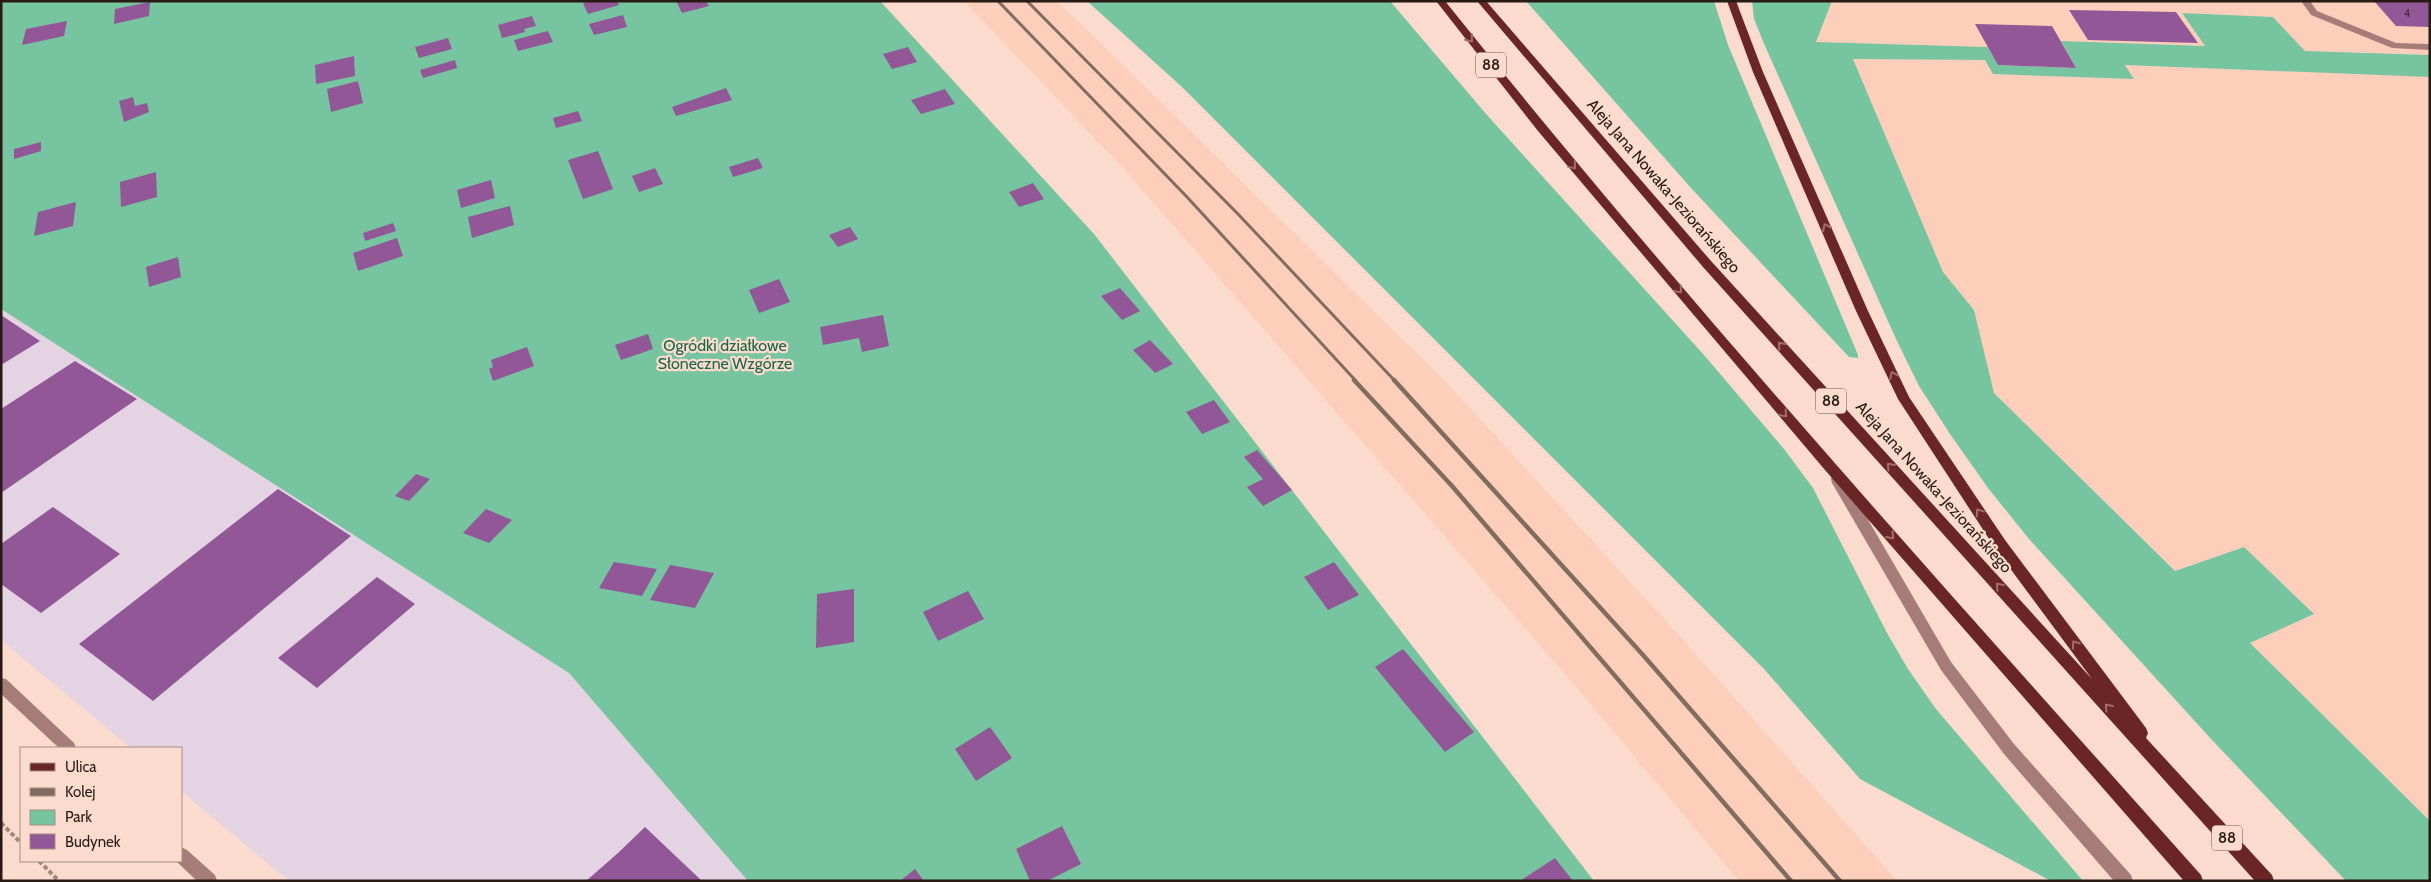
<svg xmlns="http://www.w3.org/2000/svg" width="2431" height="882" viewBox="0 0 2431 882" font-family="Cabin,sans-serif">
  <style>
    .built { fill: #fdcfba }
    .industrial { fill: #e4d3e3 }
    .green { fill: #77c4a1 }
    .building { fill: #915797 }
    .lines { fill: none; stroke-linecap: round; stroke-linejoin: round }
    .path { stroke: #a0887d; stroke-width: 4; stroke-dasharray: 4.5 2.5; stroke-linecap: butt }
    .minor { fill: #a67c79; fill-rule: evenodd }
    .major { fill: #6a2626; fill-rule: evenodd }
    .rail-far1 { stroke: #816c62; stroke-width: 3 }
    .rail { stroke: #816c62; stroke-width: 4.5 }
    .oneway { stroke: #a46e69 }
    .labels { text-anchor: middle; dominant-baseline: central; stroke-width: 4.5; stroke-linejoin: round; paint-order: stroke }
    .far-number-label { font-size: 11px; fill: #422935 }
    .shield { fill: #fbdbcd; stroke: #67544c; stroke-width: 1 }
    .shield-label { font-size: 15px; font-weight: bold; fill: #281a14 }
    .street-label { font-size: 16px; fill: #281a14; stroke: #fbdbcd }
    .park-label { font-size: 16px; fill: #1a6649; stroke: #fbdbcd }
  </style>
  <rect width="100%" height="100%" fill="#fbdbcd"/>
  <path class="built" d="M 964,1 L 1056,1 L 1079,22 L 1445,381 L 1677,633 L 1897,881 L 1739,881 L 1572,682 L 1124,169 Z
    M 1832,1 L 2430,1 L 2430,55 L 2305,51 L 2273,17 L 2182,14 L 2206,46 L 2062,41 L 2076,68 L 1998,65 L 1988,47 L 1816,42 Z
    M 1853,58 L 1985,60 L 1994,74 L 2133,79 L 2124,65 L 2430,77 L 2430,821 L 2250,643 L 2313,613 L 2244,547 L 2175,571 L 1994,393 L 1974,310 L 1943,272 Z"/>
  <path class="industrial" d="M 1,309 L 569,673 L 748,881 L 289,881 L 181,791 L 181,748 L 131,748 L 1,640 Z"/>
  <path class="green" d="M 1,1 L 880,1 L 1094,234 L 1594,881 L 748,881 L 569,673 L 1,309 Z
    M 1087,1 L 1390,1 L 1487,115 L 1704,355 L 1784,449 L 1813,488 L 1887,633 L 1908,669 L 1936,709 L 2083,881 L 2051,881 L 1860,779 L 1764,669 L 1182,87 Z
    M 1526,1 L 1714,1 L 1728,45 L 1858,355 L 1858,358 L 1849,357 L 1691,188 Z
    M 1752,1 L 1832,1 L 1816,42 L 1988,47 L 1998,65 L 2076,68 L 2061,41 L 2205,46 L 2182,13 L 2273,17 L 2305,51 L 2430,55 L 2430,77 L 2125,65 L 2134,79 L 1993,74 L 1985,60 L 1853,59 L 1943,272 L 1974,310 L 1994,393 L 2175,571 L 2244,547 L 2314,614 L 2250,643 L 2430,821 L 2430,881 L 2346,881 L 2212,740 L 2029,539 L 1988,488 L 1950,434 L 1919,386 L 1896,339 L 1765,46 L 1754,19 Z"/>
  <path class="building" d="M 588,1 L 617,1 L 619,5 L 588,14 L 583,3 Z
    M 676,1 L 706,1 L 709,6 L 682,13 Z
    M 2374,1 L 2430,1 L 2430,27 L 2396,26 Z
    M 150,2 L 149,16 L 114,24 L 115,9 Z
    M 2069,10 L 2176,12 L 2198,43 L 2088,40 Z
    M 623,15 L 627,27 L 594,35 L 589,24 Z
    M 532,16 L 536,26 L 524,29 L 525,32 L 502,38 L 498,25 Z
    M 67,21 L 64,36 L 22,45 L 26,29 Z
    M 1975,24 L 2052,26 L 2076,68 L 1998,65 Z
    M 548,31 L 553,42 L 518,51 L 514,40 Z
    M 448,38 L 452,49 L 419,58 L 415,47 Z
    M 908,47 L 917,62 L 892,69 L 883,54 Z
    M 354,56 L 355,76 L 316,84 L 315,65 Z
    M 455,60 L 457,68 L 423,78 L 420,70 Z
    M 358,81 L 363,103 L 331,112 L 327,89 Z
    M 726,88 L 732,100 L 676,116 L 672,107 Z
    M 945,89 L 955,104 L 921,114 L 911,100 Z
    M 133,97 L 135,106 L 147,103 L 149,112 L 124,122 L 119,101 Z
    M 578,111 L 582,121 L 556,128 L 553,118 Z
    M 41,142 L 41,151 L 14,159 L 14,149 Z
    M 598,151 L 613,189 L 583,199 L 568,160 Z
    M 758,158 L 763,168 L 733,177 L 729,167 Z
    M 655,168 L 663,184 L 639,192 L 632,176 Z
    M 156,172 L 157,197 L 121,207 L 120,182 Z
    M 491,180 L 495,198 L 461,208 L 457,190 Z
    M 1033,183 L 1044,199 L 1019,207 L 1009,192 Z
    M 76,202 L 73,226 L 34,236 L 38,212 Z
    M 510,206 L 514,225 L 472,238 L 468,217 Z
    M 393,223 L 396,231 L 365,241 L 363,233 Z
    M 850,227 L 858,239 L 838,247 L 829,235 Z
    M 397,238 L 403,256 L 358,271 L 353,253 Z
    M 178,257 L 181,277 L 149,287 L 146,267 Z
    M 779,279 L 790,302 L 759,313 L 749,290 Z
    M 1120,288 L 1140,311 L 1122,320 L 1101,296 Z
    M 1,315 L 40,341 L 1,365 Z
    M 883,315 L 889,346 L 862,352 L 859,338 L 823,345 L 820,327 Z
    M 648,334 L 653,349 L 621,360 L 615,345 Z
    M 1150,340 L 1173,364 L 1155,373 L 1133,350 Z
    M 527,347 L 534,366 L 493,381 L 489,369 L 493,367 L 491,360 Z
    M 75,361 L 137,399 L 1,493 L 1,409 Z
    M 1214,400 L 1230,422 L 1202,434 L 1186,412 Z
    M 1257,450 L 1292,490 L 1263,506 L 1247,487 L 1263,479 L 1244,457 Z
    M 416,474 L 430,479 L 409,501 L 395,496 Z
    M 278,489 L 351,536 L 153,701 L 79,644 Z
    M 53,507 L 120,554 L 41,613 L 1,584 L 1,544 Z
    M 486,509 L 512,520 L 489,543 L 463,533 Z
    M 614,562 L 657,569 L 642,596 L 599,588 Z
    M 1334,562 L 1359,595 L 1328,610 L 1304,577 Z
    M 670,565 L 714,573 L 695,608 L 650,600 Z
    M 377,577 L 415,604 L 317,688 L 278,658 Z
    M 854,589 L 854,642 L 816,648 L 817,594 Z
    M 968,591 L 984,619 L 938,641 L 923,612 Z
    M 1403,649 L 1474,732 L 1445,752 L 1375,667 Z
    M 990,727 L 1012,758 L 976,781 L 955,749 Z
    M 1062,826 L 1081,864 L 1047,881 L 1030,881 L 1016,849 Z
    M 645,827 L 702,881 L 586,881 L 618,853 Z
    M 1555,858 L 1573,881 L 1520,881 Z
    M 915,869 L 924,881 L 900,881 Z"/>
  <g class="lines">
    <path class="path" d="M 1,823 L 21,843
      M 39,861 L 59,881"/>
    <path class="minor" d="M 2301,1 L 2310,1 L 2317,11 L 2396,43 L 2430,44 L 2430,50 L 2392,48 L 2311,15 Z
      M 1837,474 L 1842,475 L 1951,662 L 2014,744 L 2131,875 L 2133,881 L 2114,881 L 2004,754 L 1941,670 L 1832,483 L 1831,479 L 1832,475 Z
      M 1,678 L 6,679 L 74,743 L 76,748 L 59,748 L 1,694 Z
      M 181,847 L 187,850 L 215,875 L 217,881 L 197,881 L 176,861 L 181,861 Z"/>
    <path class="major" d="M 1436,1 L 1445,1 C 1686,302 1945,588 2201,875 L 2203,881 L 2184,881 L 1825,470 L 1538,131 Z
      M 1477,1 L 1486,1 L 1711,261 L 2092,679 L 1995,548 L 1898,399 L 1856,311 L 1753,72 L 1727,1 L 1736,1 L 1763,72 L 1868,311 L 1909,397 L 2005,540 L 2146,728 L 2148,733 L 2146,738 L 2272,875 L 2274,881 L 2255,881 L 1703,267 Z"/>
    <path class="rail-far1" d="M 998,1 L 1187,197 L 1356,381
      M 1027,1 L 1238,214 L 1395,381"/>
    <path class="rail" d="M 1354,380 L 1452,486 L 1791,881
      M 1394,380 L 1643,655 L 1840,881"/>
  </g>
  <defs><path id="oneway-chevron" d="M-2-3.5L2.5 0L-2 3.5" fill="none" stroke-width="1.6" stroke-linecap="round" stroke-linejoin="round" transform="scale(1.25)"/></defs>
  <g class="oneway">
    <use href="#oneway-chevron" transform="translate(1470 39) rotate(51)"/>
    <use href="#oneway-chevron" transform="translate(1573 166) rotate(50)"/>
    <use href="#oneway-chevron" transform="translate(1826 227) rotate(-114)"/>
    <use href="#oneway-chevron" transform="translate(1679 290) rotate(49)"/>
    <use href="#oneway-chevron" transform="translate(1781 345) rotate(-132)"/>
    <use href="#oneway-chevron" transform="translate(1893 375) rotate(-115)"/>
    <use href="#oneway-chevron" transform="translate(1784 414) rotate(49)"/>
    <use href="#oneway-chevron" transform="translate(1890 466) rotate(-132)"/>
    <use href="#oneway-chevron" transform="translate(1979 512) rotate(-124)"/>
    <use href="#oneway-chevron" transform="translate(1891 536) rotate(49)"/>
    <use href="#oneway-chevron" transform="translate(1999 586) rotate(-132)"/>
    <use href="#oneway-chevron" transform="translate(2075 644) rotate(-127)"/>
    <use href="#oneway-chevron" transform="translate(2108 707) rotate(-132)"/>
  </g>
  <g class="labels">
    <g class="far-number-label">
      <text x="2407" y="13">4</text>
    </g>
    <g class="shield">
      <rect x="1476" y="52.5" width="30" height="25" rx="4"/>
      <rect x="1816" y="388.5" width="30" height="25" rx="4"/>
      <rect x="2212" y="825.5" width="30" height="25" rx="4"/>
    </g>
    <g class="shield-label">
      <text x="1491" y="65">88</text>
      <text x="1831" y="401">88</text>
      <text x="2227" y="838">88</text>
    </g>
    <g class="street-label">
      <text transform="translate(1664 186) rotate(49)">Aleja Jana Nowaka-Jeziorańskiego</text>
      <text transform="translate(1934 487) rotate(48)">Aleja Jana Nowaka-Jeziorańskiego</text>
    </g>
    <g class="park-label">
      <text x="725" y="345">Ogródki działkowe<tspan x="725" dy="18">Słoneczne Wzgórze</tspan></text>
    </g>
  </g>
  <rect width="2431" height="882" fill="none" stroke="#281a14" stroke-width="5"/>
  <rect x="20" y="747" width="162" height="115" fill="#fbdbcd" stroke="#a78e83"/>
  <rect x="30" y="763" width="25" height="8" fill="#6a2626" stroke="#a78e83"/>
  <text x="65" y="772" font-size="15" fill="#281a14">Ulica</text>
  <rect x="30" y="788" width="25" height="8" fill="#816c62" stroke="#a78e83"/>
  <text x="65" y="797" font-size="15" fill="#281a14">Kolej</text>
  <rect x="30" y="810" width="25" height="15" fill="#77c4a1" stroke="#a78e83"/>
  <text x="65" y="822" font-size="15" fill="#281a14">Park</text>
  <rect x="30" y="834" width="25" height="15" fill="#915797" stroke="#a78e83"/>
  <text x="65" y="847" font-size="15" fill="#281a14">Budynek</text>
</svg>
